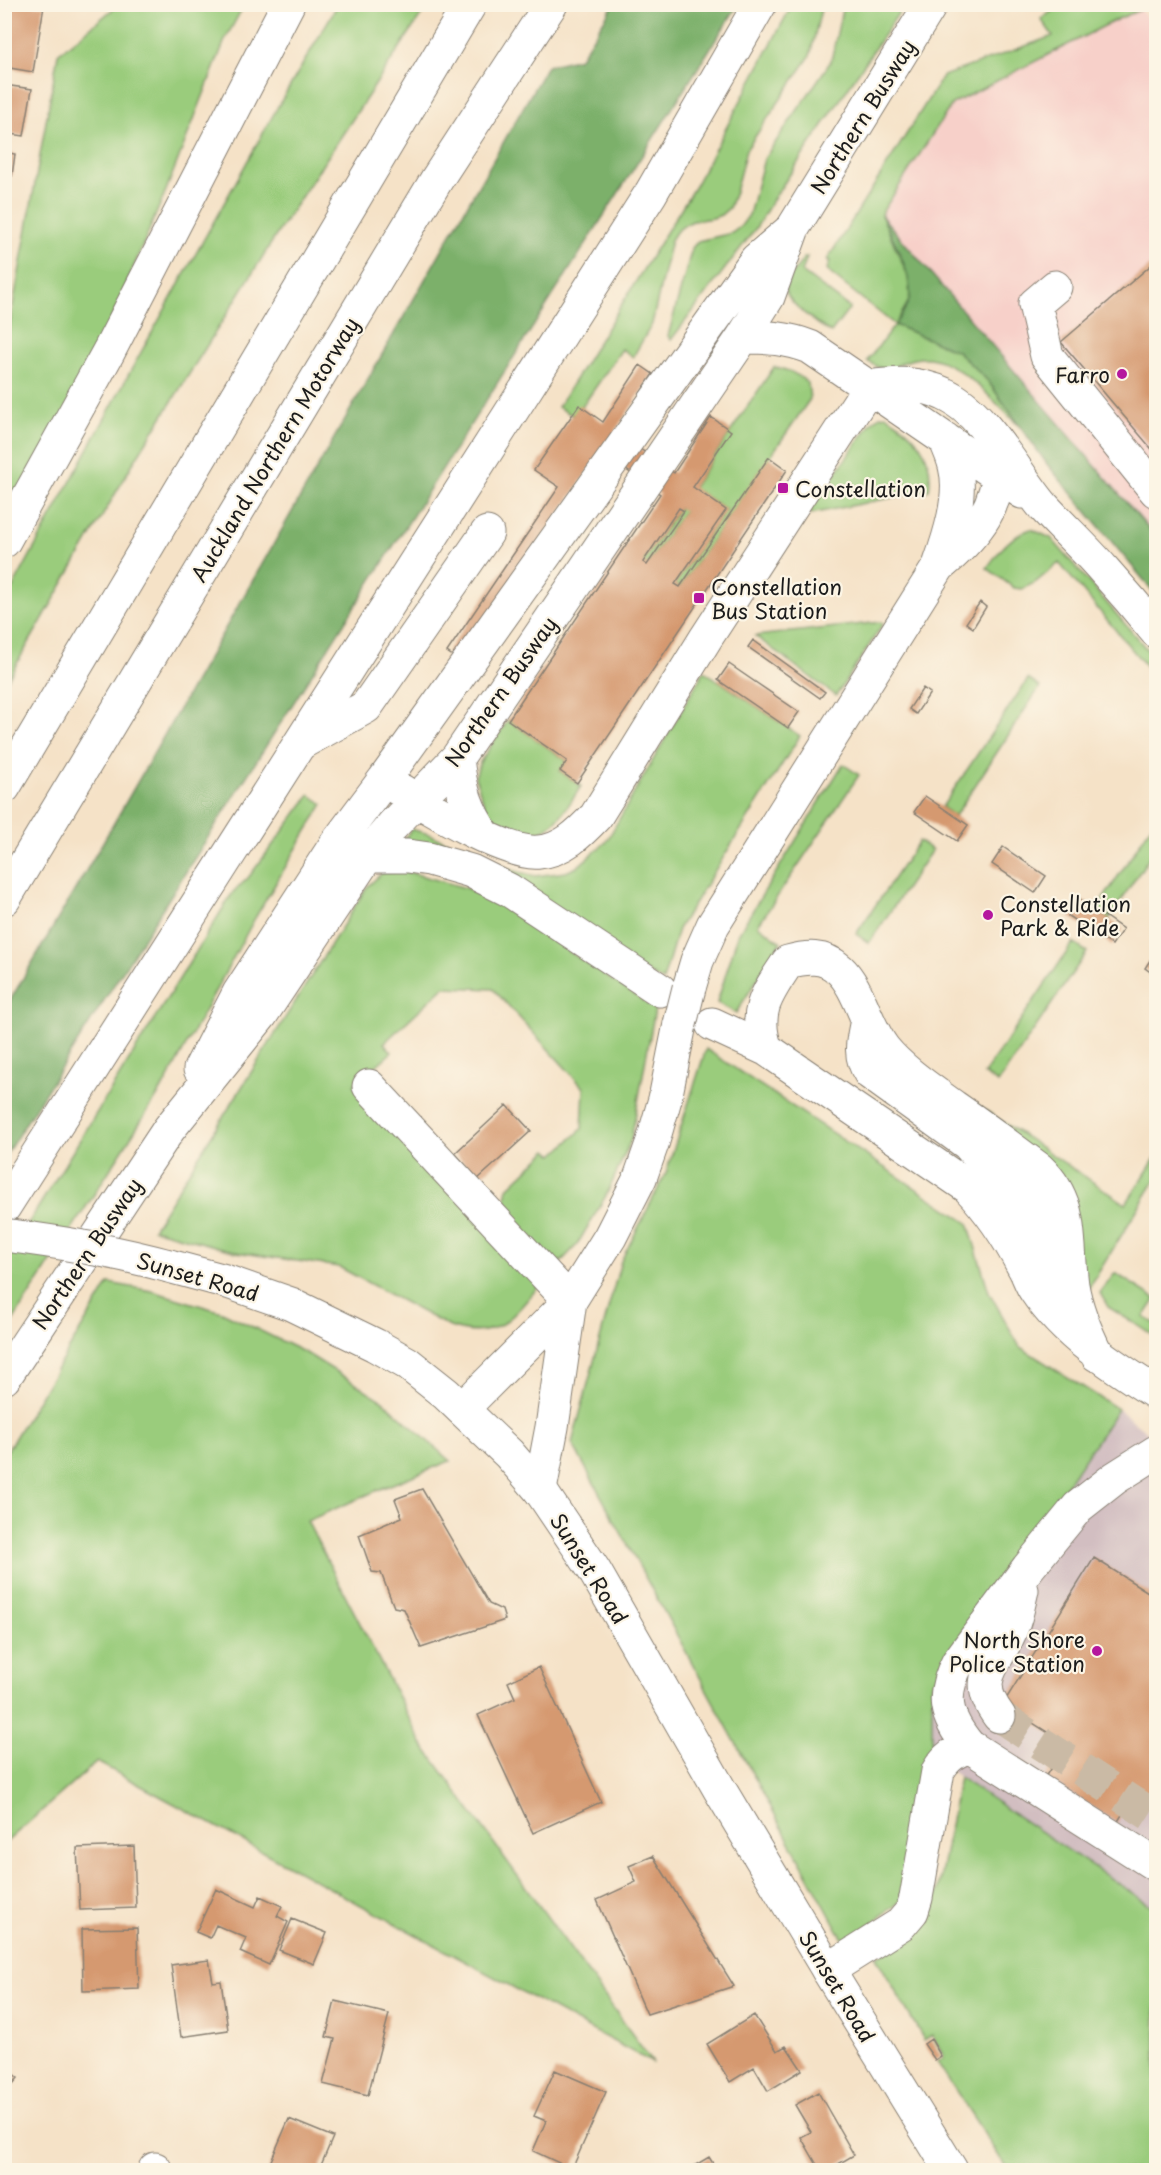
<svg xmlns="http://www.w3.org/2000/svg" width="1161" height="2175" viewBox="0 0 1161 2175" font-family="'Playpen Sans',sans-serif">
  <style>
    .built { fill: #f7d0c9 }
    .industrial { fill: #d2bec1 }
    .green { fill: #9acc7b; stroke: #5b744c; stroke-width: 1.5 }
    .forest { fill: #7bb06b; stroke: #4c6644; stroke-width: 1.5 }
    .building { fill: #d59970; fill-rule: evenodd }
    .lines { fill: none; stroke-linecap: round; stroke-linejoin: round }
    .minor-tunnel { stroke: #cabaa5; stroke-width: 33; stroke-dasharray: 33 16; stroke-linecap: butt }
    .minor-casing { stroke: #887f72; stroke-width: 35 }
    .major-casing { stroke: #887f72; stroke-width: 35 }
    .highway-casing { stroke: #887f72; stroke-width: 35 }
    .minor { stroke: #fff; stroke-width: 33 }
    .major { stroke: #fff; stroke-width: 33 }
    .highway { stroke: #fff; stroke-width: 33 }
    .minor-bridge-casing { stroke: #887f72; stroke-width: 35; stroke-linecap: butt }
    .major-bridge-casing { stroke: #887f72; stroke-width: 35; stroke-linecap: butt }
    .minor-bridge { stroke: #fff; stroke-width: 33 }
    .major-bridge { stroke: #fff; stroke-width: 33 }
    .poi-dot { fill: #b5179e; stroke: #fcf5e5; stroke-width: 2 }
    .labels { text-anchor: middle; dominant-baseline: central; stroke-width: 4.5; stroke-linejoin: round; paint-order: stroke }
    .street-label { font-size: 21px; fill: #1c1c1c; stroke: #fcf5e5 }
    .poi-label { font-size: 21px; fill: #1c1c1c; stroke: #fcf5e5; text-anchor: start }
  </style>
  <rect width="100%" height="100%" fill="#fcf5e5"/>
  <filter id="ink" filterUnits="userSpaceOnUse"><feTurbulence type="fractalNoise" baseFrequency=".0167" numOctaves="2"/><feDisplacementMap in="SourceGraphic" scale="12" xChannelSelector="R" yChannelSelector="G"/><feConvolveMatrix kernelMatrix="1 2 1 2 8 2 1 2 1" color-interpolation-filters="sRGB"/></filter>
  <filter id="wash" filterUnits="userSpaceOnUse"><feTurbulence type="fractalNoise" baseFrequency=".008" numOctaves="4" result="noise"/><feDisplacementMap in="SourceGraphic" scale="24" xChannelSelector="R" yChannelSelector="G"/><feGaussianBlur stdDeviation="1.35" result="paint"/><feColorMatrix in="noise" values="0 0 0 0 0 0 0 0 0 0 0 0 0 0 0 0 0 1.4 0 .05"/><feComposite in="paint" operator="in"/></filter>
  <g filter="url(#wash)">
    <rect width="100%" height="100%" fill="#f5e2c7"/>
    <path class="built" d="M 1140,10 L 1156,29 L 1156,537 L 881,215 L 952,104 L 1118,19 Z"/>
    <path class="industrial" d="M 1118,1409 L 1156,1439 L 1156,1909 L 959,1777 L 932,1756 L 932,1685 Z"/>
    <path class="green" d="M 338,4 L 428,5 L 282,226 L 132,465 L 5,684 L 5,602 L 130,372 L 277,108 Z
      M 118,5 L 244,5 L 225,40 L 167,188 L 89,373 L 5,524 L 5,343 L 9,329 L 58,54 Z
      M 792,5 L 822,5 L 810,56 L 746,150 L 735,192 L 729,208 L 721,215 L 713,218 L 693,221 L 685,225 L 676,232 L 671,240 L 652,324 L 633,357 L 622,349 L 575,417 L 558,407 L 695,186 Z
      M 843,5 L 904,5 L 774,198 L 756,228 L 671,340 L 668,336 L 692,248 L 698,241 L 732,233 L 741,226 L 749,215 L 764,159 L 831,61 Z
      M 1061,5 L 1135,5 L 1140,10 L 1118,19 L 952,104 L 881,214 L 908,276 L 910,299 L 895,325 L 957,351 L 988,381 L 1021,428 C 998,406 962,362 929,358 C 913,356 899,364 886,372 L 867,361 L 895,325 L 831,274 L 827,269 L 830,261 L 827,260 L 943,76 L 1053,36 L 1041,19 Z
      M 807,257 L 802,272 L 850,308 L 831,333 C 820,325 781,300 786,286 C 789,277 798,266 804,258 Z
      M 774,367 C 788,370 797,373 808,383 L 810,399 L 680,587 L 675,584 L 726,510 L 698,491 L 647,565 L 643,562 Z
      M 886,415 C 914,433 935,453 929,490 L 811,514 L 809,511 L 871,423 L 880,416 Z
      M 1031,529 L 1051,538 L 1156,660 L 1156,678 L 1059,563 L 1036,582 L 1022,589 L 1014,588 L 987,568 C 999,551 1010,536 1031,529 Z
      M 881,622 L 883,624 L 836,696 L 755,636 Z
      M 704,671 L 800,736 L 678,929 L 663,981 L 400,846 L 411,829 L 429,834 L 507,869 L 535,876 L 566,872 L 577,867 L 606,842 Z
      M 1028,679 L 1040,687 L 955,816 L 942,807 Z
      M 508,720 L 567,761 L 560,771 L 581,786 C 567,808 550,840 518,835 C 509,834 499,828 491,825 L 475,777 L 480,762 Z
      M 843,764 L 859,775 L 758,925 L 781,942 L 736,1013 L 717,1003 L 738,934 Z
      M 310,795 L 323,804 L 255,918 L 165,1084 L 5,1333 L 5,1261 L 233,892 L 248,878 Z
      M 1153,823 L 1156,826 L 1156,847 L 1109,919 L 1096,910 Z
      M 919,841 L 932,850 L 869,943 L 856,934 Z
      M 401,870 L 466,888 L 498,904 L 655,1009 L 631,1140 L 607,1194 L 577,1245 L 557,1266 L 508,1214 L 506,1198 L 508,1188 L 548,1150 L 554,1155 L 582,1129 L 584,1088 L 493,989 L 444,987 L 384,1043 L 392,1052 L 354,1085 L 540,1285 C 513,1316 497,1343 450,1327 L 339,1267 L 236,1252 L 153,1229 L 367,887 L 382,873 Z
      M 1073,943 L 1087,952 L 998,1083 L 984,1074 Z
      M 706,1049 L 968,1223 L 989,1292 L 1020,1347 L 1118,1409 L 932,1685 L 932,1755 L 901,1901 L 845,1943 L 572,1443 L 621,1261 L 666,1173 Z
      M 964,1096 L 1126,1204 L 1156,1157 L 1156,1179 L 1086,1293 Z
      M 1115,1273 L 1156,1299 L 1144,1317 L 1156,1324 L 1156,1337 L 1108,1307 L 1100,1293 Z
      M 109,1283 L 152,1291 L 222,1312 L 306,1353 L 382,1400 L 450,1461 L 385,1487 L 307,1521 L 423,1745 L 653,2063 L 97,1762 L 5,1843 L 5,1454 Z
      M 959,1777 L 1156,1909 L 1156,2170 L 1008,2170 L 937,2062 L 943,2058 L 943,2054 L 932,2035 L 924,2040 L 876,1957 L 920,1932 L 938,1890 Z"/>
    <path class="forest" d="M 614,4 L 738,5 L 5,1156 L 5,1009 L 110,830 L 547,66 L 580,58 Z
      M 881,215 L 1156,537 L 1156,595 L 1047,464 L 988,381 L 957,351 L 895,325 C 899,317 907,308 909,300 C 915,278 891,235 881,215 Z"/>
    <g id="blocks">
      <path class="building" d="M 4,4 L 44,6 L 33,72 L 4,67 Z
        M 4,85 L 32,89 L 24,136 L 4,133 Z
        M 4,152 L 15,154 L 12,176 L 4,175 Z
        M 1156,261 L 1156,454 L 1061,342 Z
        M 640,365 L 653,374 L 615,431 L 674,473 L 711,417 L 731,431 L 693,487 L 726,510 L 675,584 L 680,587 L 769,457 L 787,470 L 577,783 L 560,771 L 567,761 L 508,720 L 660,494 L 601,452 L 460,661 L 447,652 L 559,487 L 534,470 L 579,405 L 603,422 ZM 679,508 L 684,511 L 647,565 L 643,562 Z
        M 980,602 L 986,607 L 973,628 L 966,623 Z
        M 753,640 L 825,692 L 820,698 L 748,647 Z
        M 729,664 L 799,712 L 788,728 L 718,680 Z
        M 923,688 L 930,693 L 916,714 L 909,709 Z
        M 925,796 L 968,825 L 957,841 L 914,812 Z
        M 1003,847 L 1046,876 L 1035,893 L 992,864 Z
        M 1080,899 L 1123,929 L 1112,945 L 1068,916 Z
        M 1156,951 L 1156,976 L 1145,968 Z
        M 507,1105 L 531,1131 L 478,1179 L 455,1153 Z
        M 422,1489 L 489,1604 L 502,1610 L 505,1620 L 421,1648 L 404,1609 L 394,1607 L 381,1573 L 372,1572 L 359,1535 L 402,1517 L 395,1499 Z
        M 1094,1558 L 1156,1597 L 1156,1805 L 1136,1792 L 1117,1823 L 1045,1777 L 1066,1744 L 1003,1704 Z
        M 539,1667 L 601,1802 L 533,1833 L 478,1715 L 515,1698 L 508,1682 Z
        M 134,1846 L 136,1908 L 80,1910 L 77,1848 Z
        M 653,1856 L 734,1986 L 647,2014 L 597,1900 L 636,1882 L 629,1866 Z
        M 216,1889 L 255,1907 L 260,1896 L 282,1906 L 277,1916 L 288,1922 L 269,1965 L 240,1952 L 246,1938 L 216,1925 L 210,1938 L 196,1932 Z
        M 292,1919 L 327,1933 L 314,1964 L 279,1950 Z
        M 137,1928 L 139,1989 L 83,1991 L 82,1929 Z
        M 209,1960 L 213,1982 L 221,1981 L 228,2030 L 181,2037 L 171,1965 Z
        M 335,2001 L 389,2014 L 368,2095 L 323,2084 L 335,2039 L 326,2037 Z
        M 754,2015 L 777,2051 L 786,2046 L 802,2070 L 768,2091 L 754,2067 L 730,2082 L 707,2044 Z
        M 931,2039 L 941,2056 L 935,2060 L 924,2044 Z
        M 4,2066 L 18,2078 L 4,2094 Z
        M 555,2070 L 606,2092 L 572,2169 L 533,2151 L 546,2121 L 534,2116 Z
        M 818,2092 L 854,2155 L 828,2170 L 820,2170 L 801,2137 L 811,2132 L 795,2105 Z
        M 289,2119 L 333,2137 L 319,2170 L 267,2170 Z
        M 709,2157 L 717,2170 L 687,2170 Z"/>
    </g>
  </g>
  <g filter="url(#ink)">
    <use href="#blocks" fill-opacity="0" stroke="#887f72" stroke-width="1.5"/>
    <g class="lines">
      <path class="minor-tunnel" d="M 999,1716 L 1156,1818"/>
      <defs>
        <path id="minor" d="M 1055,287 L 1035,304 L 1047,356 L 1156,491
          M 743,337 C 767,337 787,338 810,347 L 1022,492
          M 943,563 C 977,533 1001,505 999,457
          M 301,743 L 366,707 L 487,533
          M 457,758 C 460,788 467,812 485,836
          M 384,780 C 415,799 504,856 539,852 C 563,850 580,833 596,816 L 706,638 L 869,387 C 897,383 918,382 944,394 C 984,411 1015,473 1043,506 C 1062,527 1084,547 1103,569 C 1121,589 1139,610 1156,631
          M 367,856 L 408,856 L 429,859 L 471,871 L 509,890 L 660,990
          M 689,988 L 697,961 L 713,925 L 939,566 C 949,538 963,496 955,466 C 953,457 949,448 945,439
          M 867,1020 C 863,1040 858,1055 870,1073 L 968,1144 L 993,1174 L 1003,1192 L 1012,1214 L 1015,1227
          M 712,1024 L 766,1049 L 968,1187 C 991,1211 1008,1237 1023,1266 C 1028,1274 1030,1283 1035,1290 C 1065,1335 1112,1365 1156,1393
          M 766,1049 C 752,1012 768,992 788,962 C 806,957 824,955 839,969 C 859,987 866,1026 884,1049 C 902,1071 931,1090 954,1107 C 983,1127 1011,1148 1039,1169 C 1075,1203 1066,1240 1072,1285 C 1076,1309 1086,1333 1097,1355
          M 200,1069 L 239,993 L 336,844 L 384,780 L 756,260 L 791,230
          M 369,1086 L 570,1301 L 552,1427 L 540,1490
          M 1022,1162 C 1040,1195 1040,1231 1047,1267 C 1049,1279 1054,1291 1059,1303
          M 4,1378 L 169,1129 L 261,1015 L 367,856 L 392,826 L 457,758 L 743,337 L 768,297 L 793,228 L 931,4
          M 462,1409 L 570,1301 L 610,1237 L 640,1178 L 653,1141 L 665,1099 L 680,1024
          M 1156,1452 L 1115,1478 L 1078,1507 L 1028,1568 L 958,1662 C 940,1696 945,1717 969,1746 L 1156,1865
          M 999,1716 C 969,1677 999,1663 1012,1627 C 1017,1615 1019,1602 1022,1590
          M 828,1970 L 901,1924 L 912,1911 L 916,1898 L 938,1771 C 946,1757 954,1752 969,1746
          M 155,2170 L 155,2169"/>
        <path id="major" d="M 169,1266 L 225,1281 L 291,1304 L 375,1345 L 407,1363 L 446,1394 L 509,1454 L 540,1490 L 594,1570 L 720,1790 L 828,1970 L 951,2170"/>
        <path id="highway" d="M 4,541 L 109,351 L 288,4
          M 4,787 C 158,525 316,266 470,4
          M 4,899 L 437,179 L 551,4
          M 4,1207 L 651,193 L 760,4"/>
      </defs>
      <use href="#minor" class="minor-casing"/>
      <use href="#major" class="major-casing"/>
      <use href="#highway" class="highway-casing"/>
      <use href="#minor" class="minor"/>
      <use href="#major" class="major"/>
      <use href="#highway" class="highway"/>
      <defs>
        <path id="minor-bridge" d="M 680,1024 L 689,988"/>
        <path id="major-bridge" d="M 4,1235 C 60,1242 115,1251 169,1266"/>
      </defs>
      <use href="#minor-bridge" class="minor-bridge-casing"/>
      <use href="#major-bridge" class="major-bridge-casing"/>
      <use href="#minor-bridge" class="minor-bridge"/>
      <use href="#major-bridge" class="major-bridge"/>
    </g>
  </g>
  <g class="poi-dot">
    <circle cx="1122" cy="374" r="6"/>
    <rect x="777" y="482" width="12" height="12" rx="3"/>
    <rect x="693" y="592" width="12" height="12" rx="3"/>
    <circle cx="988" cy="915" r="6"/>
    <circle cx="1097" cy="1651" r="6"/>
  </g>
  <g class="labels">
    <g class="street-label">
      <text transform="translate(862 116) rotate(-58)">Northern Busway</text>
      <text transform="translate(274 449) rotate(-59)">Auckland Northern Motorway</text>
      <text transform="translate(500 691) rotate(-55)">Northern Busway</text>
      <text transform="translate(86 1253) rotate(-56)">Northern Busway</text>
      <text transform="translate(198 1276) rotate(16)">Sunset Road</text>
      <text transform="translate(590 1568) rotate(58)">Sunset Road</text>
      <text transform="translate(838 1986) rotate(59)">Sunset Road</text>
    </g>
    <g class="poi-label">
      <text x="1110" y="374" text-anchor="end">Farro</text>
      <text x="795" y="488">Constellation</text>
      <text x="711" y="586">Constellation<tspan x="711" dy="24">Bus Station</tspan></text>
      <text x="1000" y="903">Constellation<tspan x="1000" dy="24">Park &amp; Ride</tspan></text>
      <text x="1085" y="1639" text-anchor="end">North Shore<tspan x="1085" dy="24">Police Station</tspan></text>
    </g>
  </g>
  <rect width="1161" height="2175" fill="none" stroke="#fcf5e5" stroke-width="24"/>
</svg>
